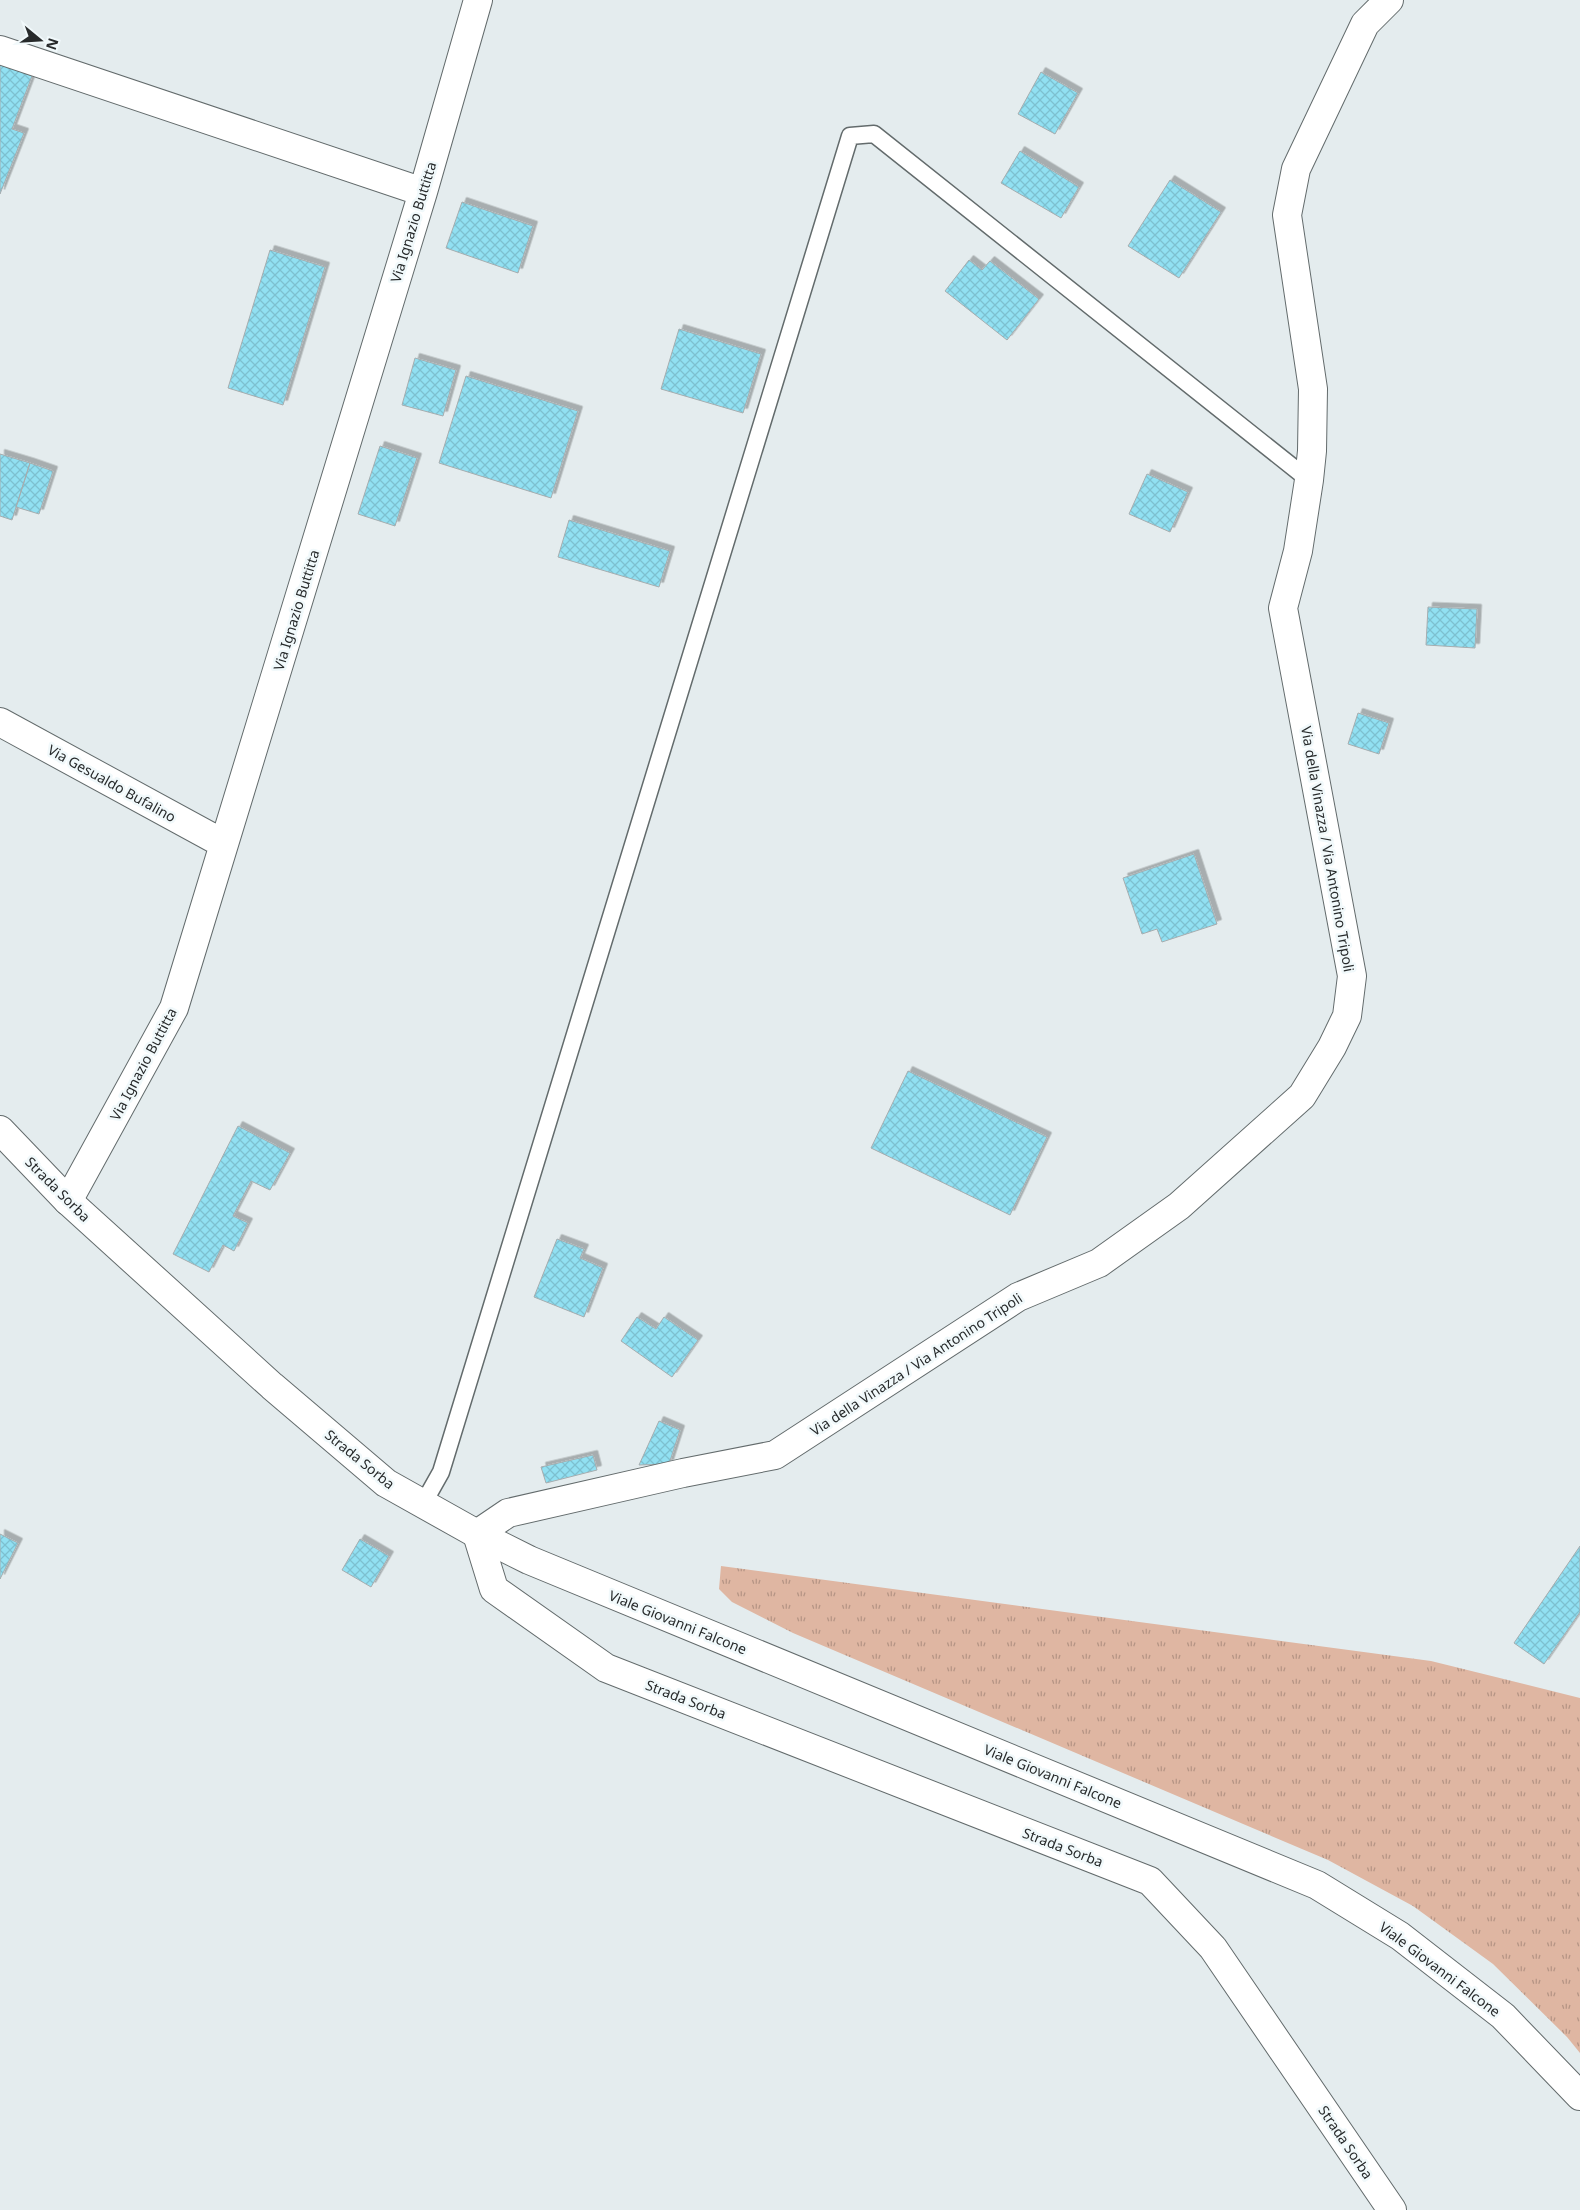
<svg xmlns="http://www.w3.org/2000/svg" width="1580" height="2210" viewBox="0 0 1580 2210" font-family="'Noto Sans',sans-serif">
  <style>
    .grass { fill: url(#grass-tufts) }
    .building { fill: url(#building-cross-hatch); stroke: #a6adaf; filter: url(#shadow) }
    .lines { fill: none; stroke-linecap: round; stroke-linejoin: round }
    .service-casing { stroke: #636b6c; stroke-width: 19 }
    .minor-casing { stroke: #636b6c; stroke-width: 30 }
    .tertiary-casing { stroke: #636b6c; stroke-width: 30 }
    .service { stroke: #fff; stroke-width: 16 }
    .minor { stroke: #fff; stroke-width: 28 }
    .tertiary { stroke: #fff; stroke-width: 28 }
    .labels { text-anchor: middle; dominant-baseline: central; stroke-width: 5; stroke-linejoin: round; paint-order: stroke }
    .street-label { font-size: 14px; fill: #272a2b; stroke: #f1f9fb }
  </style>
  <defs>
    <pattern id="grass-tufts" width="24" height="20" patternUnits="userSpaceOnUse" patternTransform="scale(1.25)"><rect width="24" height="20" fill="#dfb6a2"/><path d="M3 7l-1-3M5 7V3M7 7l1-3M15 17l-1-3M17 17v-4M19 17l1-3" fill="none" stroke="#b59484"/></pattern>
    <pattern id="building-cross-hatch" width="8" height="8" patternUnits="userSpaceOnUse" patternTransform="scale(1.25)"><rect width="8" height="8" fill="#91e0f2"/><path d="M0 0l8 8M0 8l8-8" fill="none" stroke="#7dc0d0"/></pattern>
    <filter id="shadow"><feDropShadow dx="4.5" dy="-4.5" stdDeviation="0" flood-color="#0004"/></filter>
  </defs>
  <rect width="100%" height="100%" fill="#e4ecee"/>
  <path class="grass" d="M 721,1566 L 1431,1661 L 1580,1698 L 1580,2053 L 1567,2037 L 1493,1964 L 1413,1906 L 1328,1860 L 793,1633 L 732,1602 L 719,1589 Z"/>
  <path class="building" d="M 0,64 L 32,76 L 12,129 L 24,133 L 0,194 Z
    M 1041,72 L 1078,93 L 1055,134 L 1018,114 Z
    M 1020,151 L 1079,187 L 1061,218 L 1001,183 Z
    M 1170,180 L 1221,212 L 1179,278 L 1128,246 Z
    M 462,202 L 533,226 L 518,273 L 446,248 Z
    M 270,250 L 325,267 L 283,405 L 228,388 Z
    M 969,260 L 982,270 L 990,261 L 1039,299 L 1007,340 L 945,291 Z
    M 679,329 L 761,354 L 743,413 L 661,389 Z
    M 415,358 L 456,370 L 443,416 L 402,405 Z
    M 466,376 L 578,411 L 551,498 L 439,463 Z
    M 380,446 L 417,458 L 395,526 L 358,514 Z
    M 0,454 L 30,463 L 12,520 L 0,516 Z
    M 30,463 L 53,471 L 39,514 L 16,507 Z
    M 1147,474 L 1188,492 L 1170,532 L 1129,514 Z
    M 569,520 L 670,551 L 659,587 L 558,557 Z
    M 1428,607 L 1477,609 L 1475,648 L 1426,645 Z
    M 1358,713 L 1389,723 L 1379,754 L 1348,744 Z
    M 1194,854 L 1217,924 L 1162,942 L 1157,929 L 1142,934 L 1123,878 Z
    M 908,1071 L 1047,1137 L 1010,1215 L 871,1148 Z
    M 238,1126 L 290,1153 L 270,1190 L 251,1181 L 233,1216 L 248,1223 L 234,1251 L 223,1245 L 209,1272 L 173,1254 Z
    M 557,1239 L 584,1249 L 580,1258 L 603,1268 L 584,1317 L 534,1297 Z
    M 637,1317 L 656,1329 L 664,1317 L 698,1340 L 672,1377 L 621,1341 Z
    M 659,1421 L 680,1430 L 669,1464 L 639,1465 Z
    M 593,1455 L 597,1470 L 546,1483 L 541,1467 Z
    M 0,1534 L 18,1543 L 0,1579 Z
    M 360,1539 L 389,1556 L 371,1587 L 342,1570 Z
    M 1580,1546 L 1580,1612 L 1544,1664 L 1514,1643 Z"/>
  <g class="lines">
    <defs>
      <path id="service" d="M 423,1504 L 441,1472 L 850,136 L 874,134 L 1309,480"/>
      <path id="minor" d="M 1389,0 L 1365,24 L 1296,169 L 1287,215 L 1313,389 L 1312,451 L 1309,480 L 1298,551 L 1283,608 L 1352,976 L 1347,1016 L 1332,1047 L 1302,1096 L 1179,1206 L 1099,1263 L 1018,1297 L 775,1455 L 683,1473 L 508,1513 L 477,1534 L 494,1589 L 606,1668 L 1150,1881 L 1213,1948 L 1392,2210
        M 0,50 L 423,192
        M 0,722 L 224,844
        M 68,1201 L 174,1008 L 423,192 L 478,0"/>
      <path id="tertiary" d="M 0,1130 L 68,1201 L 272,1386 L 386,1483 L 477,1534 L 529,1560 L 1317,1885 L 1400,1936 L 1503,2016 L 1580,2096"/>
    </defs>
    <use href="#service" class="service-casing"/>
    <use href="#minor" class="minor-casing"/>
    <use href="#tertiary" class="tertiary-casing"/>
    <use href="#service" class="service"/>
    <use href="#minor" class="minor"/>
    <use href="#tertiary" class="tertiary"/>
  </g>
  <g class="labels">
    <g class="street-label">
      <text transform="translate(413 222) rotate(-73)">Via Ignazio Buttitta</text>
      <text transform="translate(296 610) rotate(-73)">Via Ignazio Buttitta</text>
      <text transform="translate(112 783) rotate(29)">Via Gesualdo Bufalino</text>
      <text transform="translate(1328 849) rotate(80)">Via della Vinazza / Via Antonino Tripoli</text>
      <text transform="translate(143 1064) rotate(-62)">Via Ignazio Buttitta</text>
      <text transform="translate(58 1189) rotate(45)">Strada Sorba</text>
      <text transform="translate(916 1364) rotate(-33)">Via della Vinazza / Via Antonino Tripoli</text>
      <text transform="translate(360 1459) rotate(39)">Strada Sorba</text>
      <text transform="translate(678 1622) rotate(22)">Viale Giovanni Falcone</text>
      <text transform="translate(686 1699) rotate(21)">Strada Sorba</text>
      <text transform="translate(1053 1776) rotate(22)">Viale Giovanni Falcone</text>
      <text transform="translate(1063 1847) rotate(21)">Strada Sorba</text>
      <text transform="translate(1440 1969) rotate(37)">Viale Giovanni Falcone</text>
      <text transform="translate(1346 2142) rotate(56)">Strada Sorba</text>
    </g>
  </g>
  <g transform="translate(40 40) rotate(108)" stroke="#f1f9fb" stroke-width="4" paint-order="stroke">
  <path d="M0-4L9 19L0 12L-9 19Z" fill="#272a2b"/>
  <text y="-8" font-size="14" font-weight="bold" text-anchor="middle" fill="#272a2b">N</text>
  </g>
</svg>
